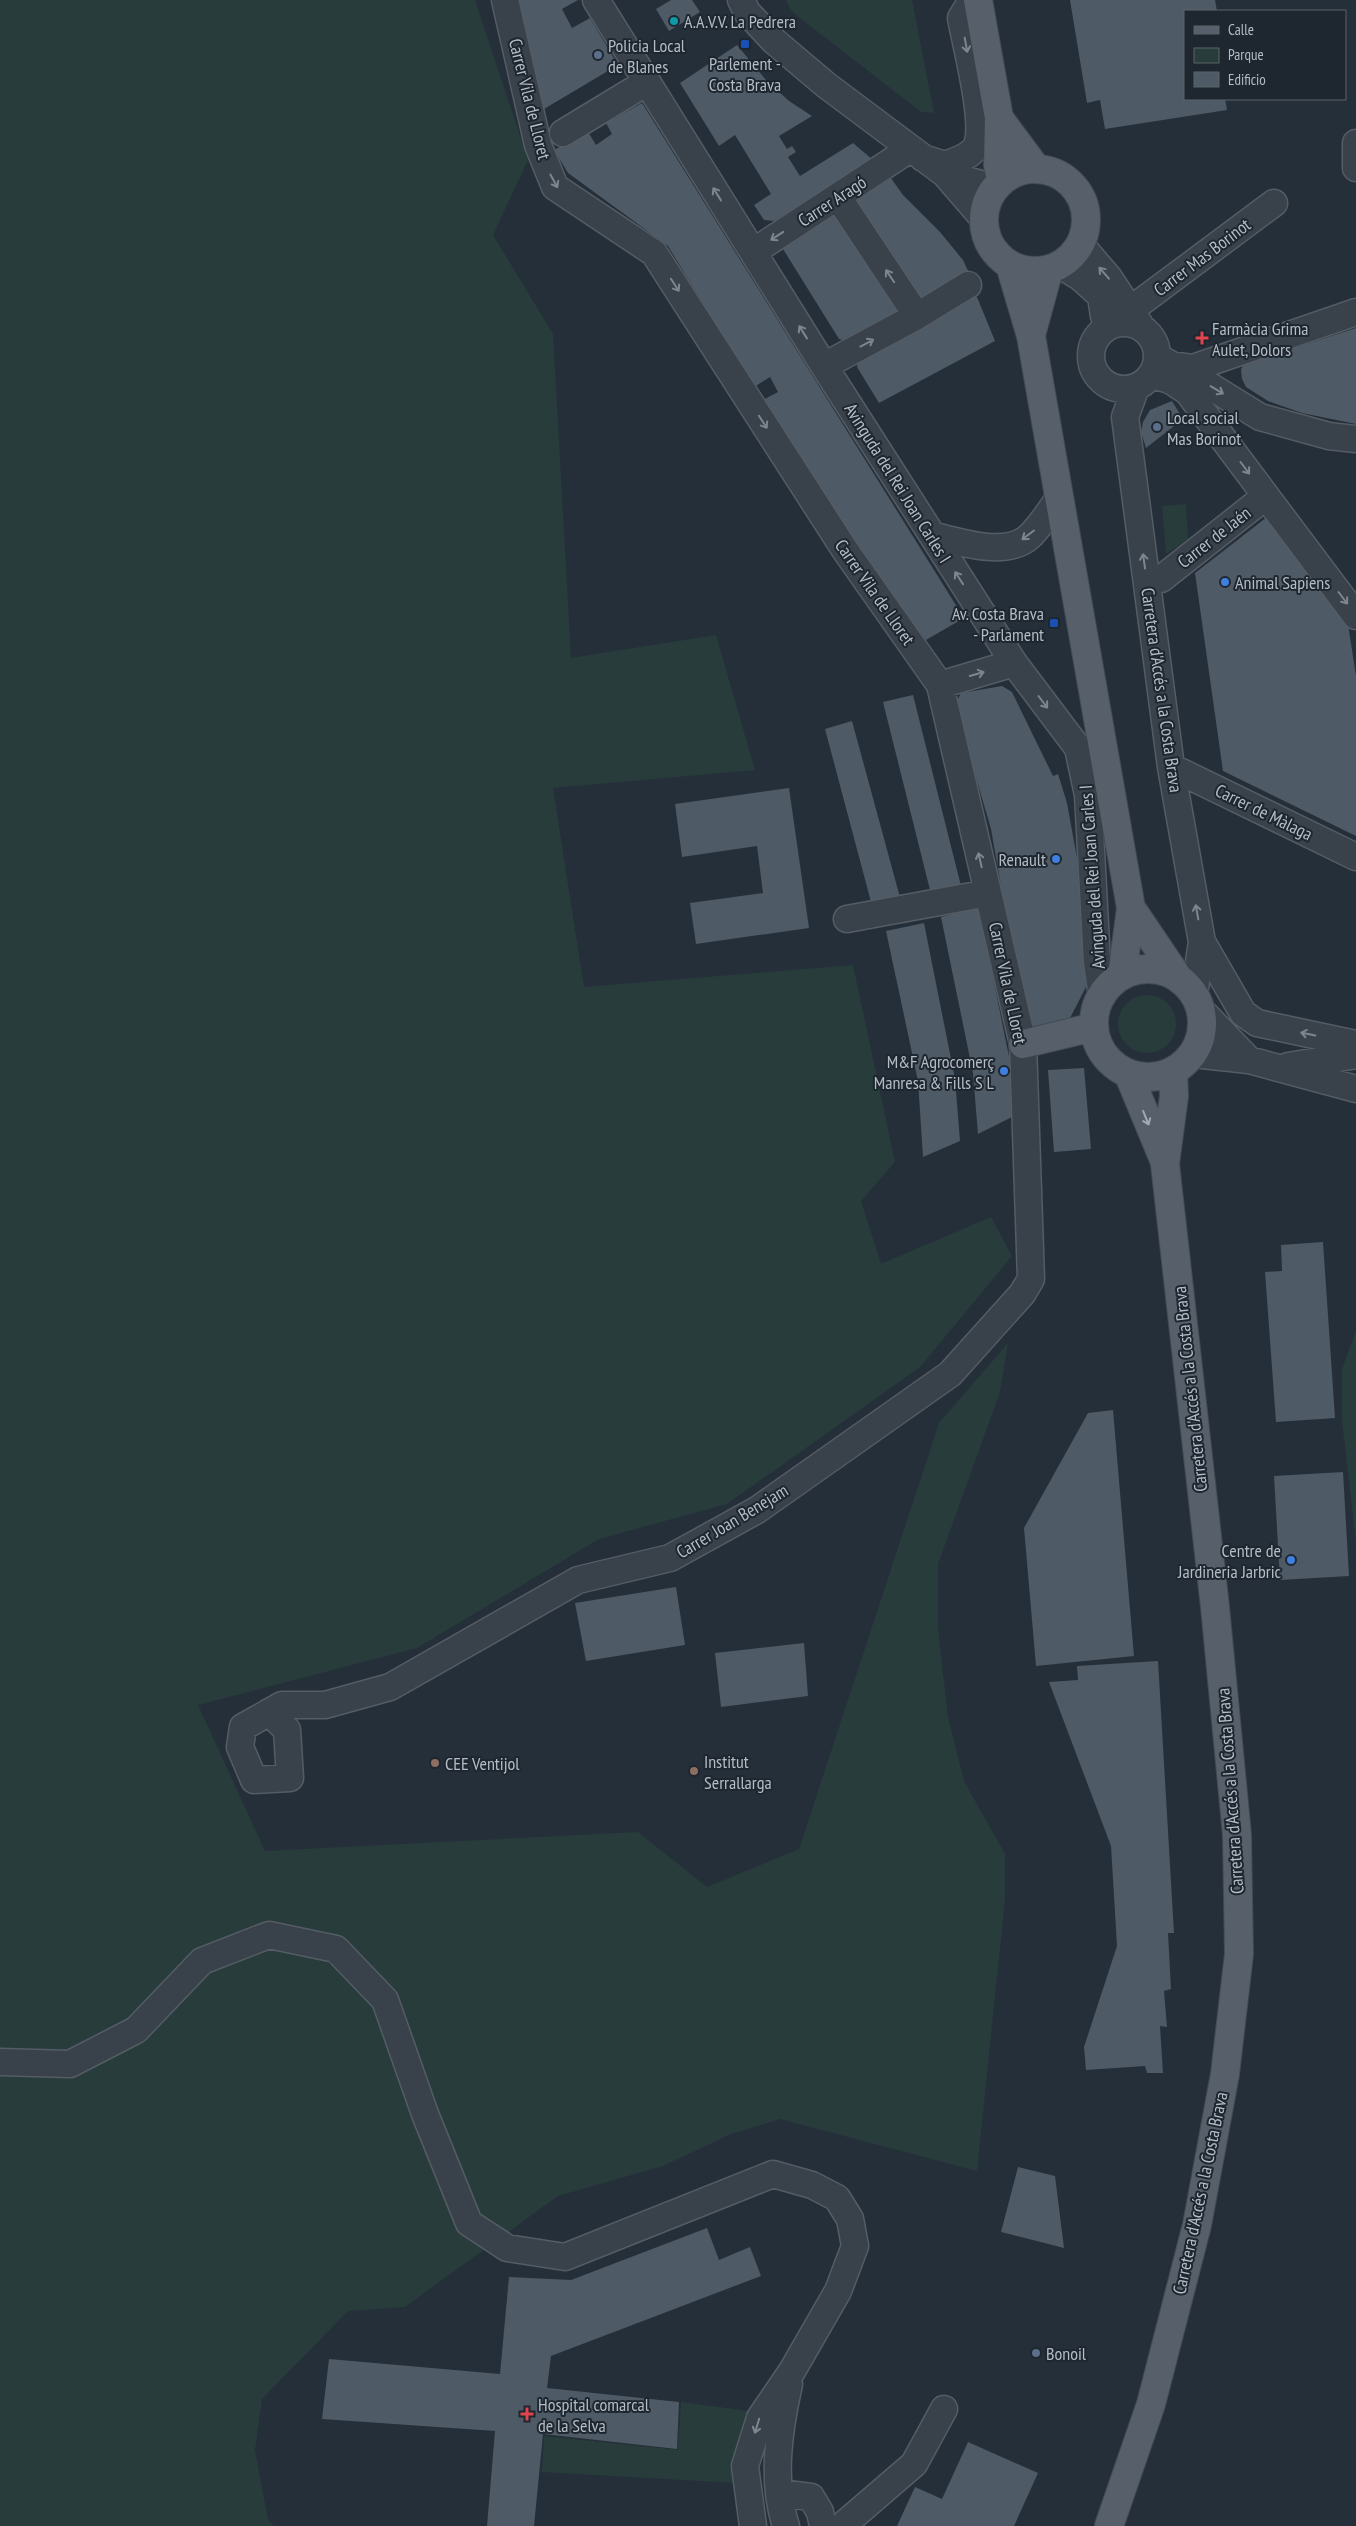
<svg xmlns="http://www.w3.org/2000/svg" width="1356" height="2526" viewBox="0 0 1356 2526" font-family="'PT Sans Narrow',sans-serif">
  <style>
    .green { fill: #283c3c }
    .building { fill: #4e5a65 }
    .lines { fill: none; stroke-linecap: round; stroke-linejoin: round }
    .minor-casing { stroke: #545c65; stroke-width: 29 }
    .major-casing { stroke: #424a53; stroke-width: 30 }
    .minor { stroke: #39414a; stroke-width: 26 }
    .major { stroke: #57606a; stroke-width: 28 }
    .oneway { stroke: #7d858e }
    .oneway2 { stroke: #a1aab4 }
    .culture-dot { fill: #0f9aa8; stroke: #1e262f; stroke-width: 2 }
    .transit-dot { fill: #1a4fb4; stroke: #1e262f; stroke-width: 2 }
    .service-dot { fill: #5c6f8a; stroke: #1e262f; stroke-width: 2 }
    .health-dot { fill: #e0444e; stroke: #1e262f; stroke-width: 2 }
    .shop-dot { fill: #3f7fe0; stroke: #1e262f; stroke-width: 2 }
    .education-dot { fill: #8d6e63; stroke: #1e262f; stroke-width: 2 }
    .labels { text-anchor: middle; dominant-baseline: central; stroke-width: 4; stroke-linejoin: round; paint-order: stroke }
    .poi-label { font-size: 18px; fill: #b4bcc6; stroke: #1e262f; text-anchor: start }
    .street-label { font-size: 18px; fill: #b4bcc6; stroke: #1e262f }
  </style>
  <rect width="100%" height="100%" fill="#252f3a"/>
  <path class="green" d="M 0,0 L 475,0 L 528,160 L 493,235 L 553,334 L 571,658 L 716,635 L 755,770 L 553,788 L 584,987 L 853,965 L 895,1162 L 861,1201 L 881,1264 L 991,1217 L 1012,1256 L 920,1367 L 727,1504 L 599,1539 L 417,1648 L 198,1705 L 265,1851 L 638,1832 L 707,1887 L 799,1849 L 939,1423 L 1008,1343 L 1000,1392 L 938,1564 L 938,1628 L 948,1717 L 964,1781 L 1005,1854 L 1005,1899 L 977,2171 L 780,2119 L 731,2134 L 663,2166 L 558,2196 L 405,2307 L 348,2311 L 262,2399 L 255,2450 L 268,2520 L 274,2526 L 0,2526 Z
    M 786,0 L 912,0 L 934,113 L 921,112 L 791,11 Z
    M 1186,504 L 1188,540 L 1166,554 L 1162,506 Z
    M1118 1024a29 29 0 1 1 58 0a29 29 0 1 1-58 0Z
    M 1356,1331 L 1356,1541 L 1342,1421 L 1342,1369 Z
    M 681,2402 L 756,2412 L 736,2483 L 542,2472 L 544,2436 L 678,2450 Z"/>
  <path class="building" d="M 512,0 L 578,0 L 562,9 L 572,28 L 590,18 L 618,65 L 544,109 Z
    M 671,0 L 692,0 L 700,12 L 669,31 L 656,9 Z
    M 1070,0 L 1215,0 L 1217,11 L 1185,11 L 1185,99 L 1225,99 L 1227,110 L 1105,129 L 1100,100 L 1087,103 Z
    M 737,45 L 766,80 L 789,101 L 812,116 L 779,136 L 787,149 L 792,146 L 796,152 L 788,157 L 800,176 L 853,143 L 873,160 L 774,221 L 764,220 L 754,205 L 771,194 L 735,135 L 719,146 L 680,83 Z
    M 642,103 L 964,618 L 926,640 L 853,547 L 761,401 L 778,392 L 770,377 L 754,387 L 668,246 L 568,173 L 554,150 L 588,132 L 596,145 L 612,134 L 606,123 Z
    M 888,174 L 903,195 L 940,232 L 963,260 L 971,277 L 921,304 L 850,201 Z
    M 835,211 L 900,307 L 897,317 L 850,342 L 839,339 L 783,249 L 785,240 Z
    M 973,296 L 977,297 L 995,341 L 879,403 L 857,367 L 858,359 Z
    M 1356,328 L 1356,424 L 1302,413 L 1268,401 L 1246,387 L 1242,379 L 1241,370 L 1243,365 Z
    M 1172,401 L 1183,419 L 1146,448 L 1141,432 L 1143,422 L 1150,410 Z
    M 1267,517 L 1348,624 L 1356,676 L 1356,836 L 1223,771 L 1195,573 Z
    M 1002,686 L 1012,692 L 1053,776 L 1058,774 L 1067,803 L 1081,880 L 1086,987 L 1068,1022 L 1039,1029 L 1025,1022 L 991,829 L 955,705 L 961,693 Z
    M 913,695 L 961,886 L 931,894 L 883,702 Z
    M 852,721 L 901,901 L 871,902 L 825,729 Z
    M 789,788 L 809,928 L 696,944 L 690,903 L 763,893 L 757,846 L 682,857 L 675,804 Z
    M 979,907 L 1010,1062 L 1014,1116 L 978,1134 L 973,1073 L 941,917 Z
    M 924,923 L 955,1079 L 960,1141 L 923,1157 L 918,1081 L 886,931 Z
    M 1084,1068 L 1091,1149 L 1054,1152 L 1048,1070 Z
    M 1323,1242 L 1335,1418 L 1276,1422 L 1265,1272 L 1282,1271 L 1281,1245 Z
    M 1113,1410 L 1134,1656 L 1036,1666 L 1024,1528 L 1088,1413 Z
    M 1343,1472 L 1349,1576 L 1280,1580 L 1274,1476 Z
    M 676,1587 L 685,1645 L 586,1661 L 575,1603 Z
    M 804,1643 L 808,1696 L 721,1707 L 715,1653 Z
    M 1158,1661 L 1174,1933 L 1168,1933 L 1171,1989 L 1164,1991 L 1167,2027 L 1160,2026 L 1163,2073 L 1147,2073 L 1145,2066 L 1086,2070 L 1084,2047 L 1117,1946 L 1111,1846 L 1049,1682 L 1078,1680 L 1077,1666 Z
    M 1018,2167 L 1055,2176 L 1064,2248 L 1001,2232 Z
    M 707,2228 L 719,2260 L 750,2247 L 761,2276 L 551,2356 L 547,2388 L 679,2402 L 677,2449 L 543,2434 L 534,2526 L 487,2526 L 495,2431 L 322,2419 L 329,2359 L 500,2374 L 509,2277 L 571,2280 Z
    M 968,2442 L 1038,2473 L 1014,2526 L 897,2526 L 915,2487 L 942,2499 Z"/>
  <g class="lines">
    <defs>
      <path id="minor" d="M 596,0 L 824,366 L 1014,663 L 1078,748 L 1088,795 L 1097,962 L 1102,996
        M 741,0 L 747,12 L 774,41 L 826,85 L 945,174 L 983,218
        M 563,133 L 647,82
        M 1356,143 L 1356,168
        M 923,158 L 945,165 C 956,161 972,156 977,145 C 986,121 966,46 961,18 L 972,0
        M 945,174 L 995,188
        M 838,197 L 917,316
        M 1080,244 L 1109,278 L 1140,325
        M 753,252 L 910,149
        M 1060,265 L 1080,277 L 1101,296 L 1104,316 L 1109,326
        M 1129,311 L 1274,203
        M1091 356a33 33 0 1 1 66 0a33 33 0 1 1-66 0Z
        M 1157,357 L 1172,365 L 1193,368 L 1356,312
        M 824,366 L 917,316 L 968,285
        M 1151,375 L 1170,380 L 1188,392 L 1356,616
        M 1171,381 L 1210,386 L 1260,417 L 1329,436 L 1356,439
        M 1136,387 L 1125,417 L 1171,767 L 1202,942 L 1194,995
        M 932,535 C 959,542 1007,558 1030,536 C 1041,525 1050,511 1059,498
        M 1161,579 L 1266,496
        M 940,685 L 1014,663
        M 1171,767 L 1356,857
        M 847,919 L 988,893
        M 1202,942 L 1243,1013 L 1257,1023 L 1356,1044
        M 1200,1009 L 1249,1060
        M 1193,1054 L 1249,1060 L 1356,1089
        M 1288,1066 L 1356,1055
        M 269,1712 L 287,1730 L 290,1778 L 254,1780 L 240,1747 L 243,1727 L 282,1705 L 325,1705 L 390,1687 L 578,1580 L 670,1558 L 757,1510 L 950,1374 L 1022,1294 L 1031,1279 L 1023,1044 L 940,685 L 845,550 L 654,253 L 555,187 L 538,145 L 505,0
        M 0,2062 L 70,2064 L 136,2030 L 202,1961 L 269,1935 L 336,1949 L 385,2000 L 425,2114 L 469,2223 L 507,2248 L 565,2257 L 773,2174 L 812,2185 L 837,2198 L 850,2219 L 855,2246 L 838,2291 L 792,2371 L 760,2418 L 745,2466 L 753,2526
        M 779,2493 L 811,2497 L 820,2512 L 823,2526
        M 786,2526 C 771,2481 779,2429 789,2384
        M 842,2526 L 914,2464 L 944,2409"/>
      <path id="major" d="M 978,0 L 999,118 L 998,165 L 1001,181
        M 999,118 L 1036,168
        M984 220a51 51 0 1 1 102 0a51 51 0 1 1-102 0Z
        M 1010,265 L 1031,336 L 1131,908 L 1122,976
        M 1031,335 L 1049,269
        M 1131,908 L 1179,979
        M1094 1023a54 54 0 1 1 108 0a54 54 0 1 1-108 0Z
        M 1023,1044 L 1094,1027
        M 1128,1073 L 1164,1160
        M 1109,2526 L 1151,2404 L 1197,2225 L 1225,2074 L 1239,1954 L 1237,1835 L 1215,1607 L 1165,1164 L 1174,1096 L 1173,1071"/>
    </defs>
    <use href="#minor" class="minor-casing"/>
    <use href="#major" class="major-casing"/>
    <use href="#minor" class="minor"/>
    <use href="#major" class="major"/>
  </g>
  <defs><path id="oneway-shaft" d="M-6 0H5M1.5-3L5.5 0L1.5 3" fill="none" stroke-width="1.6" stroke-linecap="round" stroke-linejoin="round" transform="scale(1.25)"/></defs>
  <g class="oneway">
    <use href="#oneway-shaft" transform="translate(966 45) rotate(80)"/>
    <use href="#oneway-shaft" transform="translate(554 181) rotate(61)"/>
    <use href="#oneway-shaft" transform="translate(717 194) rotate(-122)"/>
    <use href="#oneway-shaft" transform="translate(777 236) rotate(147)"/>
    <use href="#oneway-shaft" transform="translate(1104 273) rotate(-131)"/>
    <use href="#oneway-shaft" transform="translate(890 276) rotate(-124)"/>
    <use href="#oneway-shaft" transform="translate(675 285) rotate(57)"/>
    <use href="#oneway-shaft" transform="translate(803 332) rotate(-122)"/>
    <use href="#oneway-shaft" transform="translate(867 343) rotate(-28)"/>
    <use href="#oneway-shaft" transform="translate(1217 390) rotate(31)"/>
    <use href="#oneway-shaft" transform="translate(763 422) rotate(57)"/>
    <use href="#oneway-shaft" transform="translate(1245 468) rotate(53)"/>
    <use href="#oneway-shaft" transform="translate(1028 535) rotate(143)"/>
    <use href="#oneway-shaft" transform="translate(1144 561) rotate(-98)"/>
    <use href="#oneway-shaft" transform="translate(959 578) rotate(-123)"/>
    <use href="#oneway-shaft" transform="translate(1343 598) rotate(53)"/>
    <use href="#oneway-shaft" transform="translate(977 674) rotate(-16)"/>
    <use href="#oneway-shaft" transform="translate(1043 702) rotate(53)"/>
    <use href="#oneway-shaft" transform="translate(980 860) rotate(-103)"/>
    <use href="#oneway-shaft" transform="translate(1197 912) rotate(-100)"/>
    <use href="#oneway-shaft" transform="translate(1308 1034) rotate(-168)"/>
    <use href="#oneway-shaft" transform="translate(757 2426) rotate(107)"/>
  </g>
  <use class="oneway2" href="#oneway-shaft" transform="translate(1146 1118) rotate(68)"/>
  <circle class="culture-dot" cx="674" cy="21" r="5"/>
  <g class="transit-dot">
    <rect x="740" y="39" width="10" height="10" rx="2.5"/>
    <rect x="1049" y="618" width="10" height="10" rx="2.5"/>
  </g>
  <g class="service-dot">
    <circle cx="598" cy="55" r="5"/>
    <circle cx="1157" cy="427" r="5"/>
    <circle cx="1036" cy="2353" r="5"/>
  </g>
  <g class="health-dot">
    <path d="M1199.5 330.5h5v5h5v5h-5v5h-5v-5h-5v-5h5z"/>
    <path d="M524.5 2406.5h5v5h5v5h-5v5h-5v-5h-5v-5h5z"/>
  </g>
  <g class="shop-dot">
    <circle cx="1225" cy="582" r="5"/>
    <circle cx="1056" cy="859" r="5"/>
    <circle cx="1004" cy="1071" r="5"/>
    <circle cx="1291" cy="1560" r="5"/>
  </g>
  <g class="education-dot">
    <circle cx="435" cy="1763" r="5"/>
    <circle cx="694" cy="1771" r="5"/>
  </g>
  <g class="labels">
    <g class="poi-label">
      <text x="684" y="21">A.A.V.V. La Pedrera</text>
      <text x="608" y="45">Policia Local<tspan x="608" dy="21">de Blanes</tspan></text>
      <text x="745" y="63" text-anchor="middle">Parlement -<tspan x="745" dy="21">Costa Brava</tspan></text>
      <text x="1212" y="328">Farmàcia Grima<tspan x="1212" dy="21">Aulet, Dolors</tspan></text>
      <text x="1167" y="417">Local social<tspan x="1167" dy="21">Mas Borinot</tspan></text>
      <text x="1235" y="582">Animal Sapiens</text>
      <text x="1044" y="613" text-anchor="end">Av. Costa Brava<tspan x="1044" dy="21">- Parlament</tspan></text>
      <text x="1046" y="859" text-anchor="end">Renault</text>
      <text x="994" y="1061" text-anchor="end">M&amp;F Agrocomerç<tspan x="994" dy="21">Manresa &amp; Fills S L</tspan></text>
      <text x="1281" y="1550" text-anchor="end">Centre de<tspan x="1281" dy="21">Jardineria Jarbric</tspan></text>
      <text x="704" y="1761">Institut<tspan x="704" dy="21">Serrallarga</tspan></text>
      <text x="445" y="1763">CEE Ventijol</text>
      <text x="1046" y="2353">Bonoil</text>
      <text x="538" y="2404">Hospital comarcal<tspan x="538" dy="21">de la Selva</tspan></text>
    </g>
    <g class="street-label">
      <text transform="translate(530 99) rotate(76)">Carrer Vila de Lloret</text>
      <text transform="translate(832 201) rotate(-33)">Carrer Aragó</text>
      <text transform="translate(1202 257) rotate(-37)">Carrer Mas Borinot</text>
      <text transform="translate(898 483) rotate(58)">Avinguda del Rei Joan Carles I</text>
      <text transform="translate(1214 537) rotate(-38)">Carrer de Jaén</text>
      <text transform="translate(875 592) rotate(55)">Carrer Vila de Lloret</text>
      <text transform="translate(1162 690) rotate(82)">Carretera d'Accés a la Costa Brava</text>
      <text transform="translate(1264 812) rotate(26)">Carrer de Màlaga</text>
      <text transform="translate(1092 877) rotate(-94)">Avinguda del Rei Joan Carles I</text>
      <text transform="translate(1008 983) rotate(78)">Carrer Vila de Lloret</text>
      <text transform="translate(1190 1389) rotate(-96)">Carretera d'Accés a la Costa Brava</text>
      <text transform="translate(732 1521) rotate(-31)">Carrer Joan Benejam</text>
      <text transform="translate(1230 1791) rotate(-94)">Carretera d'Accés a la Costa Brava</text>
      <text transform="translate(1200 2193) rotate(-78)">Carretera d'Accés a la Costa Brava</text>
    </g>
  </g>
  <rect x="1184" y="10" width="162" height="90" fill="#1e262f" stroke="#5a626b"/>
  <rect x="1194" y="26" width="25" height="8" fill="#57606a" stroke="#5a626b"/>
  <text x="1228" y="35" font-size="15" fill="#b4bcc6">Calle</text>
  <rect x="1194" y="48" width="25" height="15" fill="#283c3c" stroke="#5a626b"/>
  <text x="1228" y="60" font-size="15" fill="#b4bcc6">Parque</text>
  <rect x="1194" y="72" width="25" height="15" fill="#4e5a65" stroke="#5a626b"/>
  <text x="1228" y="85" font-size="15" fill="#b4bcc6">Edificio</text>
</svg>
